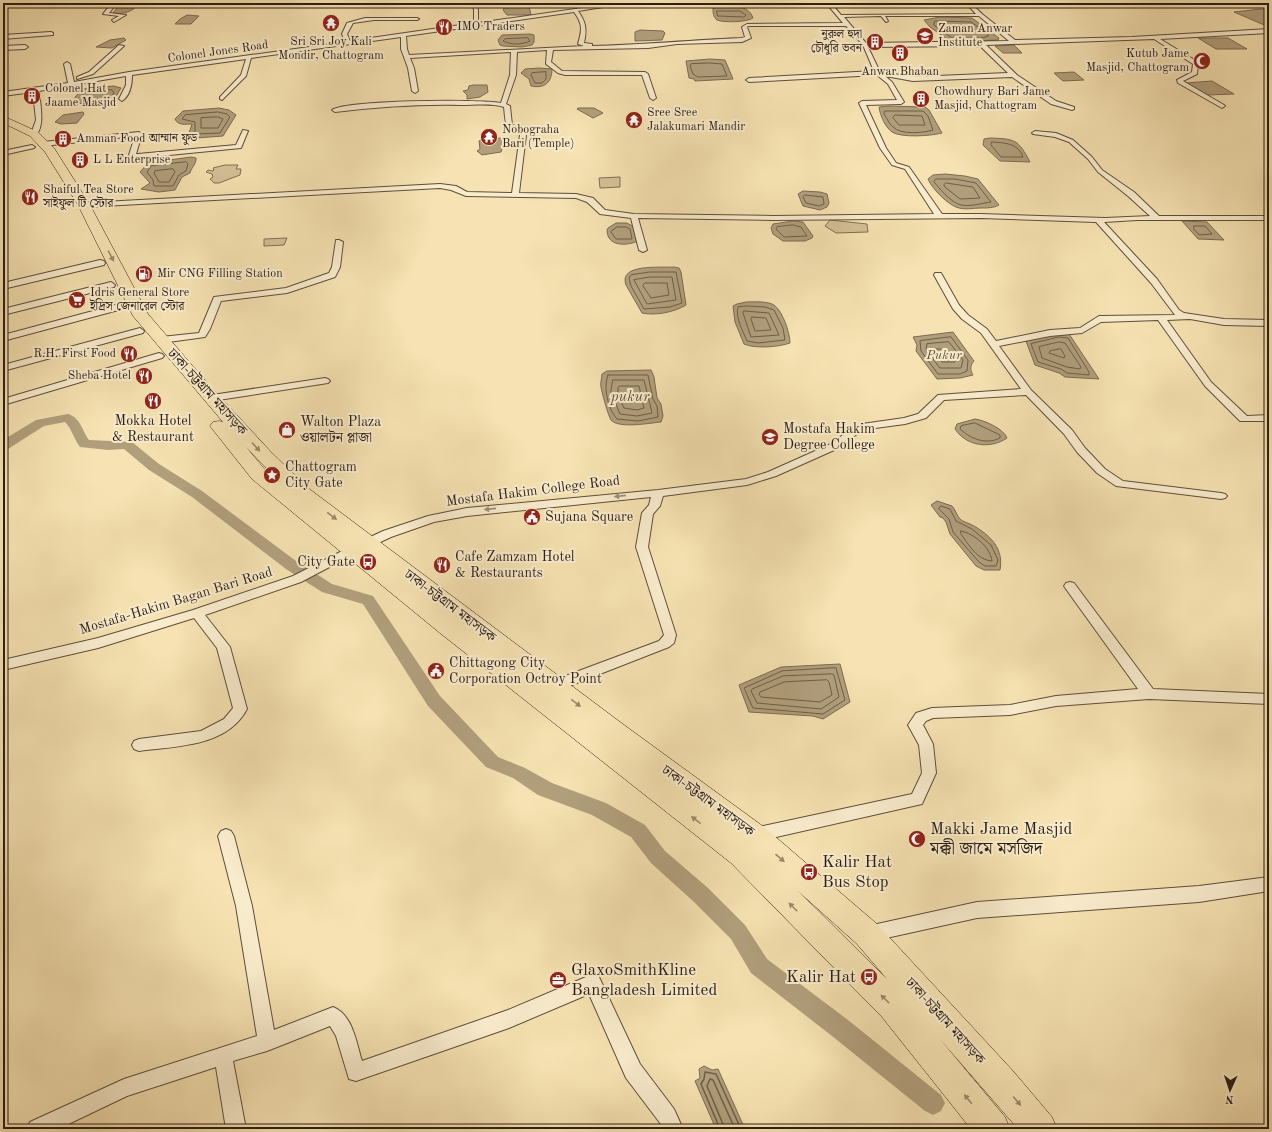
<svg xmlns="http://www.w3.org/2000/svg" width="1272" height="1132" viewBox="0 0 1272 1132" font-family="'Old Standard TT','Noto Serif Bengali',serif">
  <style>
    .green { fill: #d4c197; stroke: #806f55 }
    .water { fill: #b19f7c; stroke: #7c6b52 }
    .lines { fill: none; stroke-linecap: round; stroke-linejoin: round }
    .shore-far1 { stroke: #6e5e48; stroke-width: 1 }
    .shore { stroke: #6e5e48; stroke-width: 1.5 }
    .canal { fill: #b19f7c; fill-rule: evenodd }
    .minor-casing { stroke: #5e4e3b; stroke-width: 2 }
    .tertiary-casing { stroke: #5e4e3b; stroke-width: 2 }
    .trunk-casing { stroke: #2c1d13; stroke-width: 1 }
    .minor { fill: #f9eccd; fill-rule: evenodd }
    .tertiary { fill: #f9eccd; fill-rule: evenodd }
    .trunk { fill: #f6e2b2; fill-rule: evenodd }
    .oneway { fill: #9b896a }
    .oneway2 { fill: #9d8f79 }
    .labels { text-anchor: middle; dominant-baseline: central; stroke-width: 4; stroke-linejoin: round; paint-order: stroke }
    .far-poi-label { font-size: 12px; fill: #2c1d13; stroke: #f9eccd; text-anchor: start }
    .far-street-label { font-size: 12px; fill: #2c1d13; stroke: #f9eccd }
    .far-water-label { font-size: 13px; font-style: italic; fill: #61513d; stroke: #f9eccd }
    .street-label { font-size: 14px; fill: #2c1d13; stroke: #f9eccd }
    .poi-label { font-size: 14px; fill: #2c1d13; stroke: #f9eccd; text-anchor: start }
    .water-label { font-size: 15px; font-style: italic; fill: #61513d; stroke: #f9eccd }
    .near-poi-label { font-size: 17px; fill: #2c1d13; stroke: #f9eccd; text-anchor: start }
  </style>
  <rect width="100%" height="100%" fill="#f6e2b2"/>
  <filter id="stains"><feTurbulence type="fractalNoise" baseFrequency=".005" numOctaves="4"/><feColorMatrix values="0 0 0 0 .2 0 0 0 0 .09 0 0 0 0 .02 0 0 0 .5 -.17"/></filter>
  <radialGradient id="worn" r=".72"><stop offset=".6" stop-color="#630" stop-opacity="0"/><stop offset="1" stop-color="#630" stop-opacity=".3"/></radialGradient>
  <path class="green" d="M 225,165 L 238,165 L 236,169 L 241,169 L 240,175 L 219,183 L 214,183 L 210,179 L 213,177 L 212,174 L 206,172 L 208,170 L 213,171 L 214,170 L 213,168 Z
    M 620,177 L 620,187 L 600,188 L 599,178 Z
    M 830,220 L 867,224 L 868,232 L 836,233 L 825,226 Z
    M 287,238 L 284,245 L 264,246 L 264,239 Z"/>
  <path class="water" d="M 121,3 L 141,3 C 132,11 125,15 113,13 Z
    M 529,6 L 531,15 L 507,15 L 503,10 L 504,8 Z
    M 717,7 C 730,7 748,3 753,18 C 748,22 724,23 717,20 C 713,17 713,12 713,8 Z
    M 1261,9 L 1269,10 L 1269,27 L 1234,12 Z
    M 187,15 L 199,16 L 191,24 L 175,24 L 180,19 Z
    M 940,17 L 972,18 L 999,38 L 998,40 L 951,42 L 930,27 L 924,20 Z
    M 640,30 L 663,31 L 665,33 L 662,40 L 635,41 L 635,32 Z
    M 530,34 L 534,35 L 534,42 L 532,45 L 522,47 L 503,46 L 500,45 L 498,40 L 502,35 Z
    M 124,38 L 126,40 L 112,48 L 96,47 L 110,40 Z
    M 1198,38 L 1228,38 L 1247,49 L 1216,49 Z
    M 1014,45 L 1022,53 L 1003,53 L 995,46 Z
    M 710,59 L 725,60 L 733,79 L 695,81 L 694,79 L 689,78 L 686,61 Z
    M 539,68 L 552,69 C 552,82 545,89 531,86 L 529,79 L 521,73 L 525,69 Z
    M 1074,72 L 1084,80 L 1063,81 L 1054,73 Z
    M 1212,81 L 1234,94 L 1207,95 L 1186,83 Z
    M 473,85 L 487,85 L 488,92 L 480,97 L 467,99 L 467,95 L 463,91 L 468,90 L 469,86 Z
    M 114,86 L 121,88 L 114,100 L 111,102 L 87,104 L 74,103 L 73,100 L 81,90 L 88,88 Z
    M 889,106 L 925,107 L 929,110 L 942,133 C 931,136 901,138 892,132 C 885,127 880,115 879,107 Z
    M 219,108 L 229,110 L 236,115 L 223,136 L 196,138 L 188,136 L 192,124 C 186,124 178,126 175,119 L 183,111 Z
    M 578,108 L 594,108 L 603,113 L 593,118 L 577,109 Z
    M 83,112 L 84,114 L 77,123 L 61,124 L 55,122 L 63,115 Z
    M 502,138 L 504,139 L 502,142 L 503,146 L 501,152 L 482,155 L 477,151 L 480,149 L 479,141 L 482,139 Z
    M 990,138 C 1015,139 1018,139 1030,162 L 1000,161 L 983,145 L 984,139 Z
    M 191,157 L 196,158 C 197,163 191,168 190,173 L 182,177 L 175,190 L 159,192 L 141,189 L 150,183 L 140,172 L 148,163 Z
    M 945,174 L 965,176 L 978,179 L 999,205 C 994,208 987,208 981,208 C 974,208 966,210 959,208 C 949,206 932,189 928,179 L 933,175 Z
    M 803,191 L 820,192 L 827,194 L 829,203 L 827,207 L 820,210 L 803,206 L 798,194 Z
    M 793,221 L 803,222 L 813,236 L 812,238 L 805,241 L 783,241 L 773,234 L 771,228 L 773,224 Z
    M 1182,221 L 1207,222 L 1224,240 L 1198,239 Z
    M 616,223 L 627,223 L 634,227 L 638,241 C 627,246 607,247 607,230 L 608,228 Z
    M 674,267 L 679,268 L 681,272 L 686,305 C 675,312 655,316 642,313 L 626,285 C 618,263 661,268 674,267 Z
    M 746,302 C 754,302 764,301 772,304 C 782,308 790,333 790,343 C 779,347 755,349 744,344 L 735,322 L 733,306 L 737,304 Z
    M 953,332 L 974,361 C 970,365 970,370 973,375 L 960,378 L 937,379 L 916,351 L 917,345 L 913,337 Z
    M 1059,333 L 1069,334 L 1099,379 L 1065,377 L 1059,373 L 1035,365 L 1026,341 Z
    M 651,370 L 654,377 L 657,398 L 661,404 L 663,416 L 661,422 C 650,423 619,429 611,420 C 608,415 602,393 601,387 C 600,383 602,378 602,374 L 607,371 Z
    M 975,419 C 984,420 1004,429 1007,438 C 991,449 967,447 955,429 L 957,424 Z
    M 937,501 L 952,506 C 955,509 957,516 960,519 C 963,522 969,523 974,526 C 991,536 1004,549 1000,570 L 984,570 L 976,566 L 950,534 L 946,522 L 943,518 L 940,517 L 931,505 Z
    M 840,664 L 850,702 L 823,719 L 813,716 L 749,712 L 739,685 L 781,667 Z
    M 704,1066 L 712,1070 L 718,1069 L 745,1129 L 716,1129 L 695,1081 L 700,1078 L 699,1069 Z"/>
  <g class="lines">
    <path class="shore-far1" d="M 717,11 L 740,11 L 746,15 L 744,17 L 718,16 Z
      M 935,21 L 971,22 L 988,34 L 988,36 L 982,38 L 952,38 L 934,25 Z
      M 950,26 L 969,26 L 975,32 L 954,33 L 948,29 Z
      M 528,38 L 530,41 C 521,45 512,45 503,41 L 505,39 Z
      M 710,63 L 722,64 L 727,76 L 698,77 L 693,74 L 690,66 L 691,64 Z
      M 546,72 L 546,79 L 542,83 L 535,83 L 531,75 L 532,73 Z
      M 112,90 L 114,93 L 110,98 L 87,100 L 81,98 L 84,93 Z
      M 885,111 L 923,111 L 928,116 L 933,130 C 923,133 901,135 893,127 C 889,124 887,118 884,114 Z
      M 218,112 L 227,114 L 230,117 L 220,133 L 195,134 L 195,122 L 182,119 L 185,115 Z
      M 895,115 L 922,116 L 925,125 L 899,125 L 893,118 Z
      M 218,117 L 223,119 L 218,128 L 201,128 L 201,118 Z
      M 992,142 C 1005,143 1018,143 1023,157 L 1001,157 L 991,145 Z
      M 186,162 L 188,164 L 186,171 L 179,175 L 173,186 L 154,186 L 153,180 L 147,172 L 151,166 Z
      M 173,169 L 175,172 L 169,182 L 159,182 L 154,173 L 155,171 Z
      M 936,179 L 955,179 L 976,183 L 991,202 C 982,203 967,208 958,204 C 949,200 940,189 934,182 Z
      M 946,183 L 973,187 L 980,198 L 960,199 L 945,187 L 944,185 Z
      M 805,195 L 823,197 L 824,204 L 819,206 L 806,203 L 803,197 Z
      M 793,225 L 801,227 L 807,236 L 784,237 L 776,229 L 777,227 Z
      M 1194,226 L 1205,226 L 1212,234 L 1199,235 L 1194,229 Z
      M 617,227 L 626,227 L 630,229 L 632,239 L 616,239 L 611,232 Z
      M 650,272 L 676,272 L 682,303 L 670,307 L 644,309 L 631,286 L 629,278 L 631,275 Z
      M 650,277 L 672,277 L 676,300 L 647,304 L 634,280 Z
      M 645,283 L 667,283 L 669,295 L 651,298 L 643,286 Z
      M 747,306 L 765,307 L 774,310 L 783,328 L 785,340 L 758,343 L 747,341 C 743,331 735,318 738,307 Z
      M 744,311 L 769,313 L 779,335 L 751,337 L 743,313 Z
      M 752,317 L 766,318 L 771,330 L 755,331 L 751,319 Z
      M 951,337 L 968,360 L 967,371 L 960,374 L 938,374 L 921,351 L 920,341 Z
      M 1059,337 L 1068,338 L 1089,372 L 1089,375 L 1067,373 L 1061,369 L 1038,362 L 1031,344 Z
      M 949,342 L 963,360 L 961,368 L 940,368 L 926,350 L 927,344 Z
      M 1059,342 L 1065,343 L 1081,367 L 1080,369 L 1067,367 L 1042,358 L 1039,347 Z
      M 936,349 L 946,349 L 955,359 L 955,362 L 942,362 L 934,352 Z
      M 1061,349 L 1065,356 L 1064,358 L 1049,353 L 1050,351 Z
      M 608,375 L 648,375 L 653,399 L 657,406 L 658,417 L 638,421 L 617,419 C 608,409 603,388 608,375 Z
      M 613,380 L 644,380 L 652,413 L 637,416 L 620,414 L 611,392 Z
      M 620,386 L 639,386 L 644,408 L 637,410 L 624,408 L 618,395 L 618,388 Z
      M 975,423 L 1000,435 L 1000,438 C 986,445 971,439 960,429 L 961,426 Z
      M 941,506 L 950,509 L 956,521 L 972,529 L 991,545 L 998,560 L 996,566 L 985,566 L 979,562 L 953,532 L 949,519 L 939,509 Z
      M 961,531 C 975,534 990,547 992,561 C 977,560 969,545 961,534 Z
      M 836,668 L 845,700 L 823,714 L 753,708 L 744,688 L 782,671 Z
      M 832,674 L 834,675 L 839,697 L 821,709 L 757,703 L 751,691 L 752,689 L 783,676 Z
      M 827,680 L 829,682 L 832,695 L 820,702 L 761,697 L 759,694 L 760,692 L 784,682 Z"/>
    <path class="shore" d="M 720,1129 L 701,1084 L 704,1079 L 705,1072 L 716,1074 L 741,1129
      M 725,1129 L 707,1086 L 710,1079 L 713,1080 L 735,1129"/>
    <path class="canal" d="M 68,414 C 81,418 82,431 89,440 L 132,442 L 159,464 L 202,491 L 296,561 L 332,584 L 373,596 L 440,696 L 498,757 L 525,768 L 552,783 L 606,803 L 645,825 L 665,851 L 708,888 L 745,925 L 767,959 L 848,1020 L 941,1095 L 945,1103 L 941,1111 L 933,1115 L 925,1111 L 832,1036 L 751,973 L 731,939 L 694,902 L 651,863 L 631,837 L 592,815 L 538,795 L 513,778 L 486,767 L 428,706 L 363,604 L 322,592 L 286,569 L 192,497 L 149,470 L 124,449 L 108,450 L 80,447 C 74,439 72,429 65,422 L 44,426 L 8,449 L 3,450 L 3,440 L 36,420 Z"/>
    <defs>
      <path id="minor" d="M 3,3 L 80,3 L 78,4 L 3,5 Z
        M 112,3 L 117,3 L 109,13 L 126,15 L 114,22 L 112,20 L 119,16 L 103,14 Z
        M 472,3 L 476,3 L 478,10 L 478,23 L 616,3 L 628,3 L 578,11 C 586,22 587,29 584,43 L 592,44 L 592,46 C 642,45 692,40 741,38 L 745,37 L 742,27 L 747,24 L 843,23 L 826,3 L 831,3 L 841,15 L 976,14 L 966,3 L 971,3 L 982,14 L 1015,40 L 1132,37 L 1269,29 L 1269,33 L 1160,39 L 1198,62 L 1197,74 L 1183,81 L 1224,105 L 1225,106 L 1222,108 L 1178,83 L 1177,80 L 1192,72 L 1193,64 L 1154,39 L 986,45 L 1017,75 L 1056,101 L 1074,107 L 1074,109 L 1072,110 L 1051,104 L 1012,77 L 913,81 L 885,76 L 892,82 L 904,102 L 901,104 L 866,105 L 886,148 L 896,163 L 909,167 L 942,214 L 981,214 L 1105,218 L 1150,216 L 1128,196 L 1098,172 L 1088,159 L 1069,142 L 1055,137 L 1033,134 L 1032,133 L 1035,131 L 1056,133 L 1073,140 L 1092,157 L 1102,170 L 1134,192 L 1159,216 L 1269,216 L 1269,220 L 1137,220 L 1104,222 L 1157,279 L 1179,310 L 1184,313 L 1224,319 L 1269,320 L 1269,326 L 1224,325 L 1190,319 L 1167,320 L 1211,382 L 1247,416 L 1269,415 L 1269,421 L 1240,421 L 1205,386 L 1158,320 L 1101,322 L 1082,333 L 1050,336 L 999,346 L 1031,390 L 1072,430 L 1085,448 L 1105,469 L 1123,481 L 1221,493 L 1225,494 L 1227,496 L 1225,498 L 1221,499 L 1116,486 L 1097,473 L 1077,452 L 1064,434 L 1026,395 L 944,400 L 926,418 L 905,424 L 868,429 L 858,433 L 841,447 L 776,476 L 747,485 L 663,496 L 660,506 L 653,514 L 648,547 L 676,635 L 674,643 L 669,647 L 559,690 L 554,691 L 549,690 L 547,686 L 549,682 L 659,641 L 664,635 L 636,547 L 642,513 L 649,505 L 651,497 L 467,516 L 434,522 L 391,537 L 372,546 L 364,546 L 362,543 L 364,540 L 383,531 L 428,516 L 467,508 L 658,490 L 746,479 L 768,472 L 833,443 L 850,429 L 862,424 L 904,418 L 918,414 L 938,395 L 1021,389 L 981,333 L 962,319 L 953,309 L 934,275 L 935,273 L 941,273 L 959,305 L 968,315 L 987,329 L 996,341 L 1050,330 L 1080,328 L 1099,316 L 1175,315 L 1151,283 L 1096,222 L 981,218 L 774,220 L 638,218 L 647,250 L 643,252 L 639,250 L 631,218 L 600,214 L 587,202 L 576,198 L 466,196 L 451,190 L 440,188 L 84,207 L 80,205 L 84,203 L 440,184 L 456,186 L 467,192 L 512,193 L 520,135 L 519,132 C 503,126 506,123 504,107 C 491,103 475,105 461,105 C 419,104 377,107 335,112 L 332,110 C 346,100 478,99 501,103 L 510,75 L 511,52 L 410,58 L 414,68 L 418,91 L 415,93 L 412,91 L 408,68 L 401,49 L 401,37 L 251,58 L 246,76 L 222,100 L 220,99 L 220,97 L 241,75 L 246,59 L 132,75 C 132,84 130,96 122,101 L 119,99 L 126,85 L 126,76 L 39,91 C 40,103 46,130 34,136 L 31,134 L 36,120 L 33,92 L 3,96 L 3,92 L 68,83 L 64,64 L 67,62 L 70,64 L 74,82 L 129,72 L 345,42 L 342,34 L 347,23 L 365,18 L 417,18 L 419,19 L 417,20 L 374,20 L 353,23 L 347,34 L 350,41 L 474,23 L 474,10 ZM 574,12 C 583,24 582,30 578,44 L 584,46 L 409,55 L 407,49 L 406,36 ZM 881,16 L 886,22 L 888,21 L 885,16 L 979,16 L 1009,41 L 866,43 L 844,17 ZM 748,26 L 846,26 L 863,45 L 874,71 L 749,78 L 746,80 L 749,82 L 877,75 L 888,84 L 897,100 L 862,101 L 859,103 L 880,148 L 892,165 L 905,169 L 934,214 L 774,216 L 634,214 L 605,210 L 593,198 L 576,194 L 519,193 L 526,135 L 524,130 L 512,125 L 510,106 L 506,104 L 516,75 L 517,52 L 547,50 L 546,64 L 558,73 L 565,75 L 642,75 L 650,98 L 653,100 L 656,98 L 648,74 L 645,72 L 562,71 L 551,62 L 553,50 L 648,48 L 677,44 L 742,42 L 751,38 L 747,27 ZM 980,46 L 1008,73 L 913,77 L 880,72 L 868,47 Z
        M 1016,3 L 1051,3 L 1049,4 L 1018,5 Z
        M 51,32 L 53,33 L 53,35 L 3,39 L 3,35 Z
        M 119,45 L 124,46 L 93,74 L 77,79 L 77,77 L 89,72 Z
        M 3,46 L 25,45 L 28,47 L 25,49 L 3,50 Z
        M 243,130 L 248,131 L 241,148 L 138,158 L 129,155 L 135,136 L 43,146 L 40,144 L 43,142 L 139,132 L 142,134 L 136,154 L 138,154 L 236,145 Z
        M 32,145 L 35,147 L 34,148 L 3,155 L 3,151 Z
        M 336,240 L 339,240 L 343,242 L 340,267 L 335,277 L 287,293 L 221,301 L 210,329 L 205,337 L 161,343 L 156,340 L 161,337 L 199,333 L 214,297 L 286,288 L 329,273 L 332,267 Z
        M 111,282 L 115,285 L 114,287 L 3,315 L 3,309 Z
        M 123,303 L 126,304 L 127,306 L 126,308 L 3,341 L 3,335 Z
        M 140,328 L 144,331 L 143,333 L 3,371 L 3,365 Z
        M 159,353 L 162,354 L 164,356 L 162,358 L 3,405 L 3,399 Z
        M 325,378 L 328,379 L 330,381 L 328,383 L 212,401 L 207,398 L 212,395 Z
        M 352,546 L 356,547 L 358,550 L 356,553 L 301,582 L 205,615 L 230,647 L 247,709 C 227,747 176,746 139,751 L 134,749 L 132,745 L 134,741 L 139,739 L 201,731 L 224,719 L 233,708 L 217,648 L 194,618 L 98,648 L 3,670 L 3,660 L 98,638 L 193,610 L 293,576 Z
        M 1070,582 L 1074,583 L 1153,689 L 1269,694 L 1269,704 L 1149,699 L 1056,706 L 1010,715 L 933,718 L 926,721 L 923,725 L 933,744 L 936,773 L 922,804 L 754,842 L 749,840 L 746,835 L 749,830 L 754,828 L 912,794 L 922,773 L 919,745 L 908,725 L 916,713 L 932,708 L 1010,705 L 1056,696 L 1138,689 L 1066,589 L 1064,586 L 1066,583 Z
        M 226,829 L 231,831 L 234,836 L 252,906 L 274,1030 L 333,1007 C 353,1015 356,1042 362,1061 L 508,1010 L 593,974 L 599,977 L 640,1064 L 674,1109 L 683,1129 L 663,1129 L 660,1123 L 626,1078 L 589,994 L 509,1028 L 356,1081 L 349,1079 L 336,1036 L 330,1026 L 267,1051 L 233,1061 L 246,1129 L 226,1129 L 216,1067 L 127,1096 L 58,1129 L 27,1129 L 30,1122 L 124,1079 L 257,1036 L 236,906 L 218,836 L 221,831 Z
        M 1269,877 L 1269,891 L 1199,902 L 977,918 L 868,942 L 862,940 L 860,934 L 862,928 L 868,926 L 977,902 L 1199,886 Z"/>
      <path id="tertiary" d="M 100,260 L 104,261 L 105,263 L 104,265 L 3,289 L 3,283 Z"/>
      <path id="trunk" d="M 3,116 L 38,132 L 54,148 L 90,205 L 148,314 L 209,385 L 271,452 L 308,488 L 624,725 L 764,827 L 877,924 L 1013,1071 L 1052,1117 L 1057,1129 L 1018,1129 L 939,1038 L 1005,1117 L 1010,1129 L 971,1129 L 882,1017 L 731,863 L 440,633 L 252,479 L 210,426 L 213,422 L 219,421 L 223,422 L 133,316 L 78,205 L 45,152 L 30,136 L 3,123 ZM 246,447 L 280,482 L 266,471 ZM 798,891 L 857,944 L 887,979 Z"/>
    </defs>
    <use href="#minor" class="minor-casing"/>
    <use href="#tertiary" class="tertiary-casing"/>
    <use href="#trunk" class="trunk-casing"/>
    <use href="#minor" class="minor"/>
    <use href="#tertiary" class="tertiary"/>
    <use href="#trunk" class="trunk"/>
  </g>
  <defs><path id="oneway-solid" d="M-6-.8H1V-3.2L6.5 0L1 3.2V.8H-6Z"/></defs>
  <g class="oneway">
    <use href="#oneway-solid" transform="translate(111 256) rotate(62)"/>
    <use href="#oneway-solid" transform="translate(256 447) rotate(48)"/>
    <use href="#oneway-solid" transform="translate(332 516) rotate(37)"/>
    <use href="#oneway-solid" transform="translate(576 703) rotate(38)"/>
    <use href="#oneway-solid" transform="translate(696 820) rotate(-142)"/>
    <use href="#oneway-solid" transform="translate(780 858) rotate(41)"/>
    <use href="#oneway-solid" transform="translate(793 907) rotate(-135)"/>
    <use href="#oneway-solid" transform="translate(885 999) rotate(-135)"/>
    <use href="#oneway-solid" transform="translate(968 1099) rotate(-129)"/>
    <use href="#oneway-solid" transform="translate(1017 1101) rotate(50)"/>
  </g>
  <g class="oneway2">
    <use href="#oneway-solid" transform="translate(620 496) rotate(174)"/>
    <use href="#oneway-solid" transform="translate(490 509) rotate(174)"/>
  </g>
  <defs>
    <symbol id="temple-disc" viewBox="-11 -11 22 22"><circle r="9.5" fill="#8f2418" stroke="#f9eccd"/><path d="M0-6L5-2H3V0L6.5 2.5H4V6H1.5V3h-3V6H-4V2.5H-6.5L-3 0V-2H-5Z" fill="#fff"/></symbol>
    <symbol id="restaurant-disc" viewBox="-11 -11 22 22"><circle r="9.5" fill="#8f2418" stroke="#f9eccd"/><path d="M-5-6h1v4h1v-4h1v4h1v-4h1v5L-1.5 .5V6h-2V.5L-5-1ZM5-6V6H3V1.5H1.5Q1.5-4 5-6Z" fill="#fff"/></symbol>
    <symbol id="school-disc" viewBox="-11 -11 22 22"><circle r="9.5" fill="#8f2418" stroke="#f9eccd"/><path d="M0-5L7-2L0 1L-7-2ZM-4 1L0 2.5L4 1V4Q0 6-4 4Z" fill="#fff"/></symbol>
    <symbol id="building-disc" viewBox="-11 -11 22 22"><circle r="9.5" fill="#8f2418" stroke="#f9eccd"/><path d="M-4-6H4V6H1V3H-1V6H-4ZM-2.5-4.3h1.7v1.8h-1.7ZM.8-4.3h1.7v1.8H.8ZM-2.5-1h1.7V.8h-1.7ZM.8-1h1.7V.8H.8Z" fill="#fff"/></symbol>
    <symbol id="mosque-disc" viewBox="-11 -11 22 22"><circle r="9.5" fill="#8f2418" stroke="#f9eccd"/><path d="M3.5-4.9A6 6 0 1 0 3.5 4.9A5 5 0 1 1 3.5-4.9Z" fill="#fff"/></symbol>
    <symbol id="fuel-disc" viewBox="-11 -11 22 22"><circle r="9.5" fill="#8f2418" stroke="#f9eccd"/><path d="M-5.5-6h7V0h2V4h1.3V-2.5L3-4.5l.8-.8L6-3V5H2.5V1h-1V6h-7ZM-4.2-4.7v3.2H.2V-4.7Z" fill="#fff"/></symbol>
    <symbol id="supermarket-disc" viewBox="-11 -11 22 22"><circle r="9.5" fill="#8f2418" stroke="#f9eccd"/><path d="M-6-5.5h2.5l.6 2H6L4.5 2H-2.5L-4.4-4H-6ZM-1.5 3.2a1.3 1.3 0 1 0 .1 0ZM3 3.2a1.3 1.3 0 1 0 .1 0Z" fill="#fff"/></symbol>
    <symbol id="shop-disc" viewBox="-11 -11 22 22"><circle r="9.5" fill="#8f2418" stroke="#f9eccd"/><path d="M-5-2.5h2.3a2.7 3.5 0 0 1 5.4 0H5L5.5 6h-11ZM-1.5-2.5h3a1.5 2.3 0 0 0-3 0Z" fill="#fff"/></symbol>
    <symbol id="university-disc" viewBox="-11 -11 22 22"><circle r="9.5" fill="#8f2418" stroke="#f9eccd"/><path d="M0-5L7-2L0 1L-7-2ZM-4 1L0 2.5L4 1V4Q0 6-4 4Z" fill="#fff"/></symbol>
    <symbol id="sight-disc" viewBox="-11 -11 22 22"><circle r="9.5" fill="#8f2418" stroke="#f9eccd"/><path d="M0-6L1.8-2.2L6-1.7L2.9 1.2L3.7 5.4L0 3.3L-3.7 5.4L-2.9 1.2L-6-1.7L-1.8-2.2Z" fill="#fff"/></symbol>
    <symbol id="civic-disc" viewBox="-11 -11 22 22"><circle r="9.5" fill="#8f2418" stroke="#f9eccd"/><path d="M-.6-6.5H3V-4.5H.6V-3L4-1V1h2V6H-6V1h2V-1L-.6-3ZM-1.2 2.5V6h2.4V2.5Z" fill="#fff"/></symbol>
    <symbol id="bus-disc" viewBox="-11 -11 22 22"><circle r="9.5" fill="#8f2418" stroke="#f9eccd"/><path d="M-5-6H5V4H4V6H2V4H-2V6H-4V4H-5ZM-3.5-4V0h7V-4ZM-3.5 1.2v1.5H-2V1.2ZM2 1.2v1.5H3.5V1.2Z" fill="#fff"/></symbol>
    <symbol id="office-disc" viewBox="-11 -11 22 22"><circle r="9.5" fill="#8f2418" stroke="#f9eccd"/><path d="M-6-3h4V-5.5h4V-3h4V5H-6ZM-1-4.5V-3h2v-1.5ZM-6 0V1H6V0Z" fill="#fff"/></symbol>
  </defs>
  <g fill-rule="evenodd">
    <use href="#temple-disc" x="321" y="13" width="20" height="20"/>
    <use href="#restaurant-disc" x="434" y="17" width="20" height="20"/>
    <use href="#school-disc" x="915" y="26" width="20" height="20"/>
    <use href="#building-disc" x="865" y="32" width="20" height="20"/>
    <use href="#building-disc" x="890" y="43" width="20" height="20"/>
    <use href="#mosque-disc" x="1192" y="51" width="20" height="20"/>
    <use href="#building-disc" x="22" y="86" width="20" height="20"/>
    <use href="#building-disc" x="911" y="89" width="20" height="20"/>
    <use href="#temple-disc" x="624" y="110" width="20" height="20"/>
    <use href="#temple-disc" x="479" y="127" width="20" height="20"/>
    <use href="#building-disc" x="53" y="129" width="20" height="20"/>
    <use href="#building-disc" x="70" y="150" width="20" height="20"/>
    <use href="#restaurant-disc" x="20" y="187" width="20" height="20"/>
    <use href="#fuel-disc" x="134" y="264" width="20" height="20"/>
    <use href="#supermarket-disc" x="67" y="290" width="20" height="20"/>
    <use href="#restaurant-disc" x="119" y="344" width="20" height="20"/>
    <use href="#restaurant-disc" x="134" y="366" width="20" height="20"/>
    <use href="#restaurant-disc" x="143" y="391" width="20" height="20"/>
    <use href="#shop-disc" x="277" y="420" width="20" height="20"/>
    <use href="#university-disc" x="760" y="427" width="20" height="20"/>
    <use href="#sight-disc" x="262" y="465" width="20" height="20"/>
    <use href="#civic-disc" x="522" y="507" width="20" height="20"/>
    <use href="#bus-disc" x="358" y="552" width="20" height="20"/>
    <use href="#restaurant-disc" x="432" y="555" width="20" height="20"/>
    <use href="#civic-disc" x="426" y="661" width="20" height="20"/>
    <use href="#mosque-disc" x="907" y="829" width="20" height="20"/>
    <use href="#bus-disc" x="799" y="862" width="20" height="20"/>
    <use href="#bus-disc" x="859" y="967" width="20" height="20"/>
    <use href="#office-disc" x="548" y="970" width="20" height="20"/>
  </g>
  <g class="labels">
    <g class="far-poi-label">
      <text x="457" y="27">IMO Traders</text>
      <text x="938" y="29">Zaman Anwar<tspan x="938" dy="14">Institute</tspan></text>
      <text x="862" y="35" text-anchor="end">নুরুল হুদা<tspan x="862" dy="14">চৌধুরি ভবন</tspan></text>
      <text x="331" y="42" text-anchor="middle">Sri Sri Joy Kali<tspan x="331" dy="14">Mondir, Chattogram</tspan></text>
      <text x="1189" y="54" text-anchor="end">Kutub Jame<tspan x="1189" dy="14">Masjid, Chattogram</tspan></text>
      <text x="900" y="72" text-anchor="middle">Anwar Bhaban</text>
      <text x="45" y="89">Colonel Hat<tspan x="45" dy="14">Jaame Masjid</tspan></text>
      <text x="934" y="92">Chowdhury Bari Jame<tspan x="934" dy="14">Masjid, Chattogram</tspan></text>
      <text x="647" y="113">Sree Sree<tspan x="647" dy="14">Jalakumari Mandir</tspan></text>
      <text x="502" y="130">Nobograha<tspan x="502" dy="14">Bari (Temple)</tspan></text>
      <text x="76" y="139">Amman Food আম্মান ফুড</text>
      <text x="93" y="160">L L Enterprise</text>
      <text x="43" y="190">Shaiful Tea Store<tspan x="43" dy="14">সাইফুল টি স্টোর</tspan></text>
      <text x="157" y="274">Mir CNG Filling Station</text>
      <text x="90" y="293">Idris General Store<tspan x="90" dy="14">ইদ্রিস জেনারেল স্টোর</tspan></text>
      <text x="116" y="354" text-anchor="end">R.H. First Food</text>
      <text x="131" y="376" text-anchor="end">Sheba Hotel</text>
    </g>
    <g class="far-street-label">
      <text transform="translate(218 52) rotate(-8)">Colonel Jones Road</text>
    </g>
    <g class="far-water-label">
      <text x="944" y="355">Pukur</text>
    </g>
    <g class="street-label">
      <text transform="translate(207 392) rotate(48)">ঢাকা-চট্টগ্রাম মহাসড়ক</text>
      <text transform="translate(533 491) rotate(-7)">Mostafa Hakim College Road</text>
      <text transform="translate(176 601) rotate(-17)">Mostafa-Hakim Bagan Bari Road</text>
      <text transform="translate(450 606) rotate(37)">ঢাকা-চট্টগ্রাম মহাসড়ক</text>
      <text transform="translate(708 801) rotate(36)">ঢাকা-চট্টগ্রাম মহাসড়ক</text>
      <text transform="translate(945 1021) rotate(48)">ঢাকা-চট্টগ্রাম মহাসড়ক</text>
    </g>
    <g class="poi-label">
      <text x="153" y="421" text-anchor="middle">Mokka Hotel<tspan x="153" dy="16">&amp; Restaurant</tspan></text>
      <text x="300" y="422">Walton Plaza<tspan x="300" dy="16">ওয়ালটন প্লাজা</tspan></text>
      <text x="783" y="429">Mostafa Hakim<tspan x="783" dy="16">Degree College</tspan></text>
      <text x="285" y="467">Chattogram<tspan x="285" dy="16">City Gate</tspan></text>
      <text x="545" y="517">Sujana Square</text>
      <text x="455" y="557">Cafe Zamzam Hotel<tspan x="455" dy="16">&amp; Restaurants</tspan></text>
      <text x="355" y="562" text-anchor="end">City Gate</text>
      <text x="449" y="663">Chittagong City<tspan x="449" dy="16">Corporation Octroy Point</tspan></text>
    </g>
    <g class="water-label">
      <text x="630" y="397">pukur</text>
    </g>
    <g class="near-poi-label">
      <text x="930" y="829">Makki Jame Masjid<tspan x="930" dy="20">মক্কী জামে মসজিদ</tspan></text>
      <text x="822" y="862">Kalir Hat<tspan x="822" dy="20">Bus Stop</tspan></text>
      <text x="571" y="970">GlaxoSmithKline<tspan x="571" dy="20">Bangladesh Limited</tspan></text>
      <text x="856" y="977" text-anchor="end">Kalir Hat</text>
    </g>
  </g>
  <rect width="1272" height="1132" fill="none" stroke="#f6e2b2" stroke-width="16"/>
  <rect x="4" y="4" width="1264" height="1124" fill="none" stroke="#2c1d13" stroke-width="2"/>
  <rect x="8" y="8" width="1256" height="1116" fill="none" stroke="#2c1d13"/>
  <g transform="translate(1230 1090) rotate(183)" stroke="#f9eccd" stroke-width="3" paint-order="stroke">
  <path d="M0-3L7 15L0 10L-7 15Z" fill="#2c1d13"/>
  <text y="-6" font-size="11" font-weight="bold" text-anchor="middle" fill="#2c1d13">N</text>
  </g>
  <rect width="100%" height="100%" filter="url(#stains)"/>
  <rect width="100%" height="100%" fill="url(#worn)"/>
</svg>
